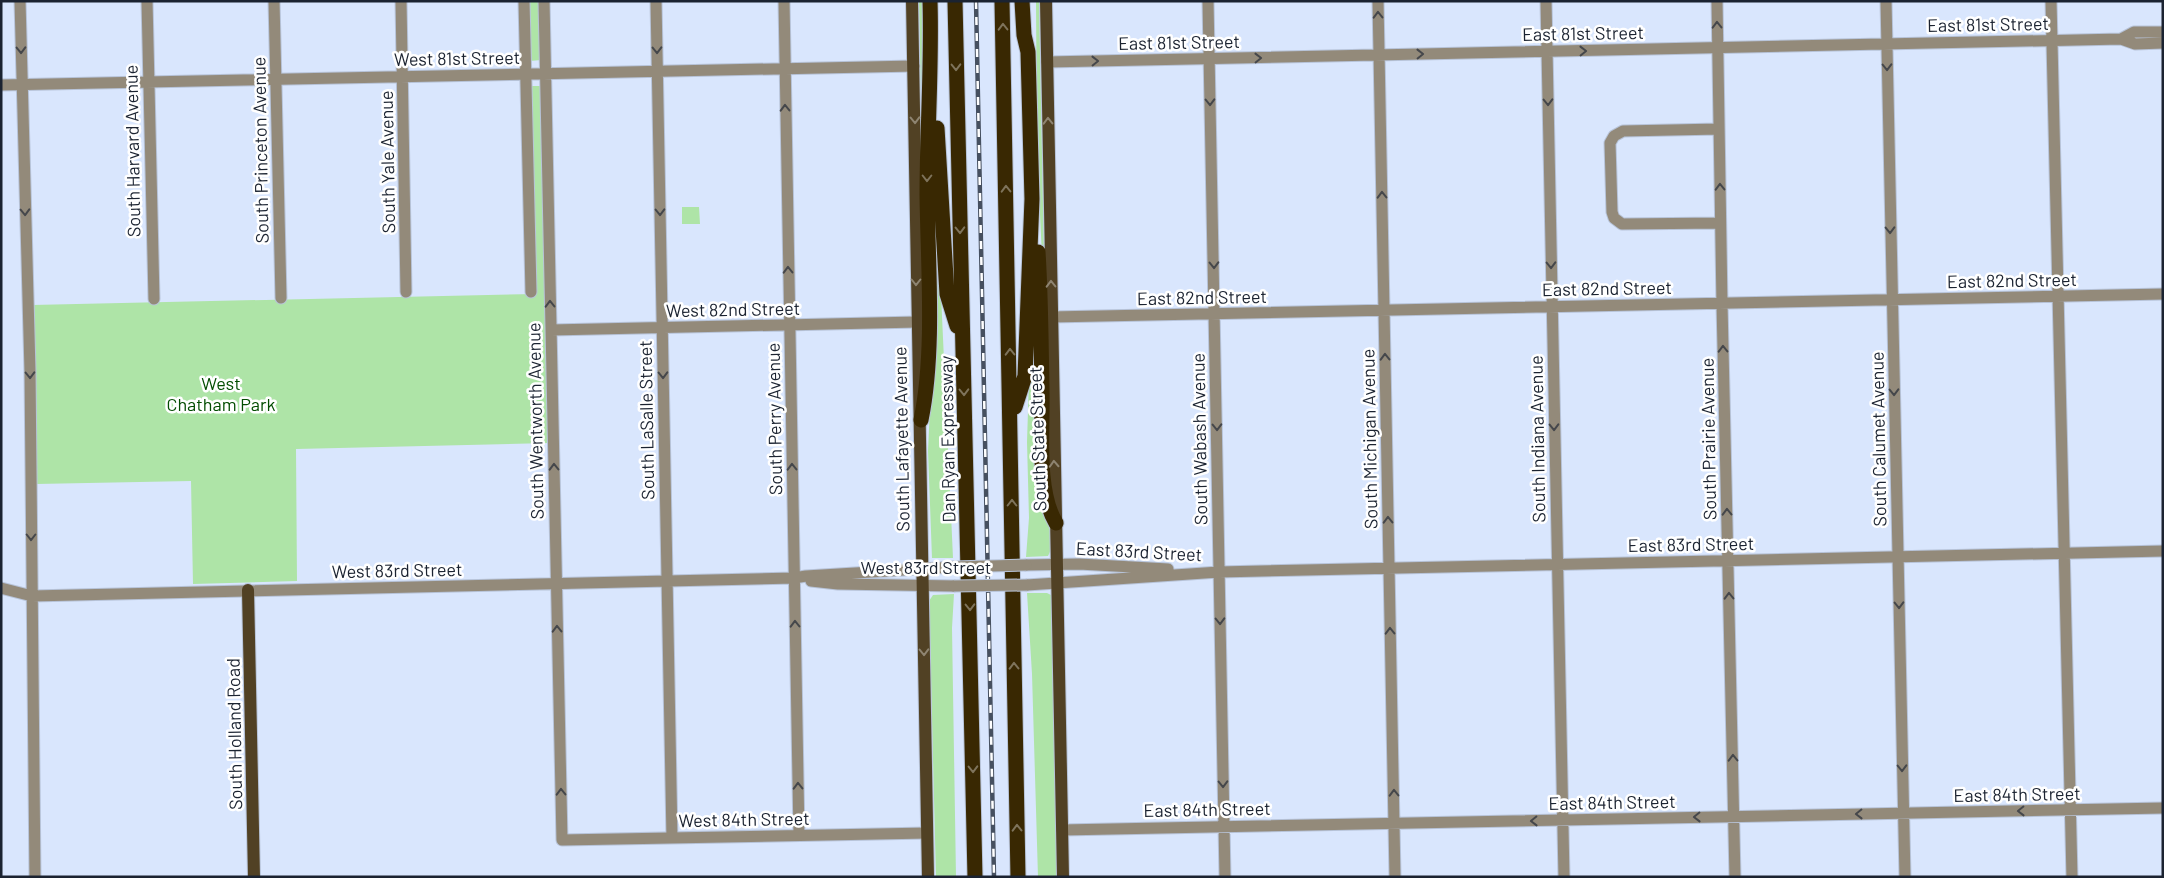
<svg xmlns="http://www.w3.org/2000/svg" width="2164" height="878" viewBox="0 0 2164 878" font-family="Barlow,sans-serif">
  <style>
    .green { fill: #aee4a7 }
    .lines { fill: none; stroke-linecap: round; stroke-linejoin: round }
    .minor-casing { stroke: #b7c3d8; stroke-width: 13 }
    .major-casing { stroke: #b7c3d8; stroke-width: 14 }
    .highway-casing { stroke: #b7c3d8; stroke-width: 17 }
    .minor { stroke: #938a7a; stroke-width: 11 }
    .major { stroke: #514124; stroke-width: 12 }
    .highway { stroke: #392802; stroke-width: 15 }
    .rail-casing { stroke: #465060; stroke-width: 4.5 }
    .rail { stroke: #fff; stroke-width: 2.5; stroke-dasharray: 8; stroke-linecap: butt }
    .minor-bridge-casing { stroke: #b7c3d8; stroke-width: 13; stroke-linecap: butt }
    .minor-bridge { stroke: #938a7a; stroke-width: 11 }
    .oneway { stroke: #45474b }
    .oneway2 { stroke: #7e735b }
    .oneway3 { stroke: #8e8471 }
    .labels { text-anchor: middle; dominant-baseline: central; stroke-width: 5; stroke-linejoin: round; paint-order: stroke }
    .street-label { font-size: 18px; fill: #1b2331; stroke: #fff }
    .park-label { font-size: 18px; fill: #024c00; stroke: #fff }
  </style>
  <rect width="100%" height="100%" fill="#d9e6fd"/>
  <path class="green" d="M 529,1 L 540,1 L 541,60 L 530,61 Z
    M 919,1 L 923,1 L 922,152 Z
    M 1036,1 L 1039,1 L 1044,256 L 1042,256 L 1037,152 Z
    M 531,86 L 541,86 L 548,443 L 296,449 L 297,581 L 193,584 L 191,481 L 36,484 L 32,305 L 535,294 Z
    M 935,162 L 953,558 L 932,558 L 928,451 L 934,318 Z
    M 682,207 L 699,207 L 700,224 L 682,224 Z
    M 1032,285 L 1044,504 C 1047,519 1056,543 1048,556 L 1026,557 L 1029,518 L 1027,442 Z
    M 1027,593 L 1047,593 L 1051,595 L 1057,877 L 1038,877 L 1032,674 Z
    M 954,594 L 952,628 L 956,877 L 936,877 L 929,601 L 933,595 Z"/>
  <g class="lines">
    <defs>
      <path id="minor" d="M 20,1 L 30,371 L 35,877
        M 147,1 L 154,299
        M 274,1 L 281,298
        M 401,1 L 406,292
        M 524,1 L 531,292
        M 544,1 L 562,840 L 927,833
        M 656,1 L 672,838
        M 784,1 L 799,835
        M 1208,1 L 1225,877
        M 1378,1 L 1395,877
        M 1546,1 L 1564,877
        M 1717,1 L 1722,304 L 1735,877
        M 1886,1 L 1905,877
        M 2051,1 L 2072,877
        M 2121,39 L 2134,32 L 2163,32
        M 1047,62 L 2121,39 L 2135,44 L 2163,43
        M 1,85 L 914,66
        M 1719,129 L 1623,131 L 1614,136 L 1610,143 L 1612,212 L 1614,218 L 1622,224 L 1720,223
        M 1051,317 L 2163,294
        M 551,330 L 917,322
        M 1026,565 L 1079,564 L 1168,569
        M 811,581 L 838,584 L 954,586
        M 1027,585 L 1219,572 L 2163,551
        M 1,588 L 32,596 L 794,578 L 806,576 L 953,567
        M 1062,830 L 2163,808"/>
      <path id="major" d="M 912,1 L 928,877
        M 1046,1 L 1063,877
        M 248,590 L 254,877"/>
      <path id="highway" d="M 955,1 L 975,877
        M 1002,1 L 1018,877
        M 937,128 L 947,294 L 957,326
        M 1038,252 C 1041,298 1041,344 1042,391 C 1043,429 1036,490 1056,523
        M 1015,407 L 1025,376 L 1032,199 L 1028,52 L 1024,35 L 1022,1
        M 921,420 C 935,352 928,266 927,195 C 927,131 932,66 930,1"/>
    </defs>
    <use href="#minor" class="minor-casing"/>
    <use href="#major" class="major-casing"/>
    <use href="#highway" class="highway-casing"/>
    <use href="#minor" class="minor"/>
    <use href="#major" class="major"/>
    <use href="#highway" class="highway"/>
    <defs>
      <path id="rail" d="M 976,1 L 994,877"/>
    </defs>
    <use href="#rail" class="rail-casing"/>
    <use href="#rail" class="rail"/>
    <defs>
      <path id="minor-bridge" d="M 953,567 L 1026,565
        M 954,586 L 1027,585"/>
    </defs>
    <use href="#minor-bridge" class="minor-bridge-casing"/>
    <use href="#minor-bridge" class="minor-bridge"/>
  </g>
  <defs><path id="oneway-chevron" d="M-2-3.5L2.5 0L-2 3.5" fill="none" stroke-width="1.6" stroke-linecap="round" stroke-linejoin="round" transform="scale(1.25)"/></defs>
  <g class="oneway">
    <use href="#oneway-chevron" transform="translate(1378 15) rotate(-91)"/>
    <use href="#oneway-chevron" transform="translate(1717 25) rotate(-91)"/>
    <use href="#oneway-chevron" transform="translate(21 50) rotate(89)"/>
    <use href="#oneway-chevron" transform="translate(657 50) rotate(89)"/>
    <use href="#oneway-chevron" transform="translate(1583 51) rotate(-1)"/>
    <use href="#oneway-chevron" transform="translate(1420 54) rotate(-1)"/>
    <use href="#oneway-chevron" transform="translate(1258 58) rotate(-1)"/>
    <use href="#oneway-chevron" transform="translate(1095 61) rotate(-1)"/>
    <use href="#oneway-chevron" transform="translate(1887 67) rotate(89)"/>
    <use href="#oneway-chevron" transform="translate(1210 102) rotate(89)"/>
    <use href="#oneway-chevron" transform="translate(1548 102) rotate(89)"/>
    <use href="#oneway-chevron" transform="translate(785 108) rotate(-91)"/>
    <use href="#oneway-chevron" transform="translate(1720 187) rotate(-91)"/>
    <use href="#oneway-chevron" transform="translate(1382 195) rotate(-91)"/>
    <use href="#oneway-chevron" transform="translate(25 212) rotate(88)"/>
    <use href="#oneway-chevron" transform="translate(660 212) rotate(89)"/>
    <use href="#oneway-chevron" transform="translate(1890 230) rotate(89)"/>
    <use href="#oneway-chevron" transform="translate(1214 265) rotate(89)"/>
    <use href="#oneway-chevron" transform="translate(1551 265) rotate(89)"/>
    <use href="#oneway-chevron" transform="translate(788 270) rotate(-91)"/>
    <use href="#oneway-chevron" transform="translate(550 304) rotate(-91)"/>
    <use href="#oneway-chevron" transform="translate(1723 349) rotate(-91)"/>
    <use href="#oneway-chevron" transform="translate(1385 357) rotate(-91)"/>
    <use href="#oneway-chevron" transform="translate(30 375) rotate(89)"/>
    <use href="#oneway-chevron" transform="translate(663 375) rotate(89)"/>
    <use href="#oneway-chevron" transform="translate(1894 392) rotate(89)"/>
    <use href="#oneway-chevron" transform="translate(1217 427) rotate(89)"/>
    <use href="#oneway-chevron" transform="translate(1554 427) rotate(89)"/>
    <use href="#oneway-chevron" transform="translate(554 467) rotate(-91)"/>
    <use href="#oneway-chevron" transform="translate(792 467) rotate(-91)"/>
    <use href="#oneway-chevron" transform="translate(1727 512) rotate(-91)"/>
    <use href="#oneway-chevron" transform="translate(1388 520) rotate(-91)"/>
    <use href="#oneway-chevron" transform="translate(31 537) rotate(90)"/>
    <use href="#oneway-chevron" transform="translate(1729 596) rotate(-91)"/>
    <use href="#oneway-chevron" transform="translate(1899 605) rotate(89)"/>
    <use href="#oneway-chevron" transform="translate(1220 621) rotate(89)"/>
    <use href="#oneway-chevron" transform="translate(795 624) rotate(-91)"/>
    <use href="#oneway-chevron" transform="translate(557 629) rotate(-91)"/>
    <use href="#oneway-chevron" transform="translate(1390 631) rotate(-91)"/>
    <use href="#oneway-chevron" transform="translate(1733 758) rotate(-91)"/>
    <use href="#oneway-chevron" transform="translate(1902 768) rotate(89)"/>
    <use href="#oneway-chevron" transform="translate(1223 784) rotate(89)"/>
    <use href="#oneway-chevron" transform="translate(798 786) rotate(-91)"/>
    <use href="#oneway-chevron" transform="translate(561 792) rotate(-91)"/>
    <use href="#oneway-chevron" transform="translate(1394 793) rotate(-91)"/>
    <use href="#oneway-chevron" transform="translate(2021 811) rotate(179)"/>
    <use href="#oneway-chevron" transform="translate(1859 814) rotate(179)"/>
    <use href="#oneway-chevron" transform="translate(1697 817) rotate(179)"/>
    <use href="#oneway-chevron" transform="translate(1534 821) rotate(179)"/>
  </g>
  <g class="oneway2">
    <use href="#oneway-chevron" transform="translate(1003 27) rotate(-91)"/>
    <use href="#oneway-chevron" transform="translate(956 67) rotate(89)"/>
    <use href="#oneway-chevron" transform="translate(927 178) rotate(90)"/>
    <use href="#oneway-chevron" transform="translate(1006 189) rotate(-91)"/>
    <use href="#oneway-chevron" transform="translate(960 230) rotate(89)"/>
    <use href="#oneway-chevron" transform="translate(1010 352) rotate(-91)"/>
    <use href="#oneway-chevron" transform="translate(964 392) rotate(89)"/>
    <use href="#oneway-chevron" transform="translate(1012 503) rotate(-90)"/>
    <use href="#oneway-chevron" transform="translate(970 607) rotate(89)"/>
    <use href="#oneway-chevron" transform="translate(1014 666) rotate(-91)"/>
    <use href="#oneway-chevron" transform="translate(973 769) rotate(89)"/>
    <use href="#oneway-chevron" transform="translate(1017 828) rotate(-91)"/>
  </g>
  <g class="oneway3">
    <use href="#oneway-chevron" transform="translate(915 120) rotate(89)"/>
    <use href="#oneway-chevron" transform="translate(1048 121) rotate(-91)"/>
    <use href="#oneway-chevron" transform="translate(916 282) rotate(90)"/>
    <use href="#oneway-chevron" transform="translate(1051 284) rotate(-91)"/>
    <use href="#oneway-chevron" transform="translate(1054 464) rotate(-93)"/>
    <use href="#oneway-chevron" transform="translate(924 652) rotate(89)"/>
  </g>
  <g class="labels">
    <g class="street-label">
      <text transform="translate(1988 24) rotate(-1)">East 81st Street</text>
      <text transform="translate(1583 33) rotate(-1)">East 81st Street</text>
      <text transform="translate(1179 42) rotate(-1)">East 81st Street</text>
      <text transform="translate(457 58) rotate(-1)">West 81st Street</text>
      <text transform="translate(260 150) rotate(-91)">South Princeton Avenue</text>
      <text transform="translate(132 151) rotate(-91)">South Harvard Avenue</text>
      <text transform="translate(387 162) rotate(-91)">South Yale Avenue</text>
      <text transform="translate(2012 280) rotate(-1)">East 82nd Street</text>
      <text transform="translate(1607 288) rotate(-1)">East 82nd Street</text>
      <text transform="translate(1202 297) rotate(-1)">East 82nd Street</text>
      <text transform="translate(733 309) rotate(-1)">West 82nd Street</text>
      <text transform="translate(774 419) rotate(-91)">South Perry Avenue</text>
      <text transform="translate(646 420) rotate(-91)">South LaSalle Street</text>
      <text transform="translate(535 421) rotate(-91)">South Wentworth Avenue</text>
      <text transform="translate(901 439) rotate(-91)">South Lafayette Avenue</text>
      <text transform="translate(947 439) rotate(-91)">Dan Ryan Expressway</text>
      <text transform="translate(1037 439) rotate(-92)">South State Street</text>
      <text transform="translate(1199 439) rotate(-91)">South Wabash Avenue</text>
      <text transform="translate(1369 439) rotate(-91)">South Michigan Avenue</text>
      <text transform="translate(1537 439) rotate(-91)">South Indiana Avenue</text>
      <text transform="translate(1708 439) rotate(-91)">South Prairie Avenue</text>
      <text transform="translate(1878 439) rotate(-91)">South Calumet Avenue</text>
      <text transform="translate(1691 544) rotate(-1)">East 83rd Street</text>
      <text transform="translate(1139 551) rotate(3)">East 83rd Street</text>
      <text x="926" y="567">West 83rd Street</text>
      <text transform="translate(397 570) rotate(-1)">West 83rd Street</text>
      <text transform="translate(234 734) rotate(-91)">South Holland Road</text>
      <text transform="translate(2017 794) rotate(-1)">East 84th Street</text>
      <text transform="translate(1612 802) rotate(-1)">East 84th Street</text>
      <text transform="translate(1207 809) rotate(-1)">East 84th Street</text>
      <text transform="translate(744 819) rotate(-1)">West 84th Street</text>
    </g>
    <g class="park-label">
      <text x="221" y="383">West<tspan x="221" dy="21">Chatham Park</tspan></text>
    </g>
  </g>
  <rect width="2164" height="878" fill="none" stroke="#1b2331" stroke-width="5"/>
</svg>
